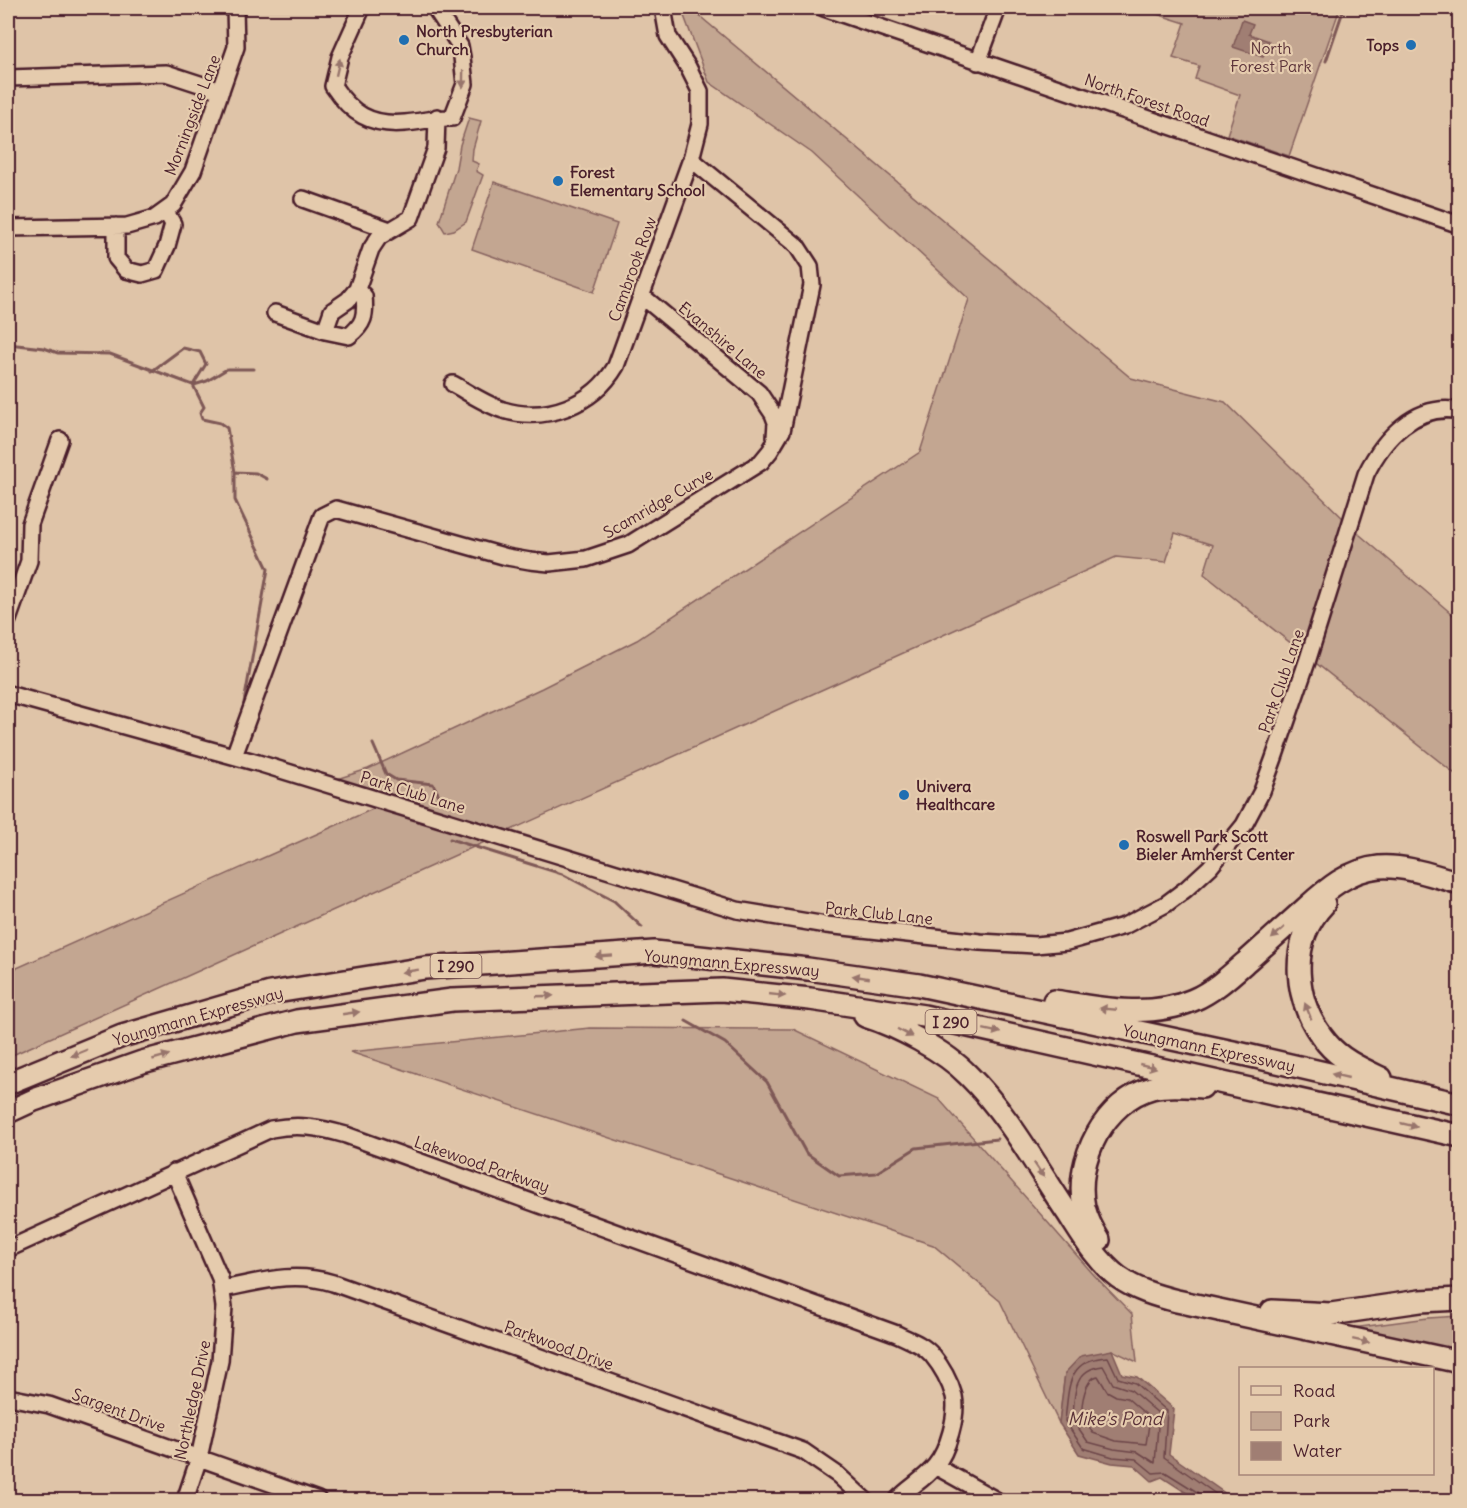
<svg xmlns="http://www.w3.org/2000/svg" width="1467" height="1508" viewBox="0 0 1467 1508" font-family="Delius,sans-serif">
  <style>
    .green { fill: #c3a691; stroke: #86625e; stroke-width: 1.5 }
    .water { fill: #a07e73; stroke: #7e5856; stroke-width: 1.5 }
    .lines { fill: none; stroke-linecap: round; stroke-linejoin: round }
    .shore { stroke: #6c4548; stroke-width: 1.5 }
    .stream { stroke: #7e5856; stroke-width: 3 }
    .minor-casing { stroke: #4a1f2b; stroke-width: 20 }
    .highway-casing { stroke: #4a1f2b; stroke-width: 26 }
    .minor { stroke: #e5cbad; stroke-width: 15 }
    .highway { stroke: #e5cbad; stroke-width: 21 }
    .oneway { fill: #98756c }
    .poi-dot { fill: #1f6fb2; stroke: #e5cbad; stroke-width: 2 }
    .labels { text-anchor: middle; dominant-baseline: central; stroke-width: 4.5; stroke-linejoin: round; paint-order: stroke }
    .shield { fill: #e5cbad; stroke: #785352; stroke-width: 1.5 }
    .shield-label { font-size: 15px; font-weight: bold; fill: #4a1f2b }
    .poi-label { font-size: 16px; font-weight: bold; fill: #4a1f2b; stroke: #e5cbad; text-anchor: start }
    .park-label { font-size: 16px; fill: #5c333a; stroke: #e5cbad }
    .street-label { font-size: 16px; fill: #4a1f2b; stroke: #e5cbad }
    .water-label { font-size: 18px; font-style: italic; fill: #5b3239; stroke: #e5cbad }
  </style>
  <rect width="100%" height="100%" fill="#dfc4a8"/>
  <filter id="ink" filterUnits="userSpaceOnUse"><feTurbulence type="fractalNoise" baseFrequency=".0167" numOctaves="2"/><feDisplacementMap in="SourceGraphic" scale="12" xChannelSelector="R" yChannelSelector="G"/><feConvolveMatrix kernelMatrix="1 2 1 2 8 2 1 2 1" color-interpolation-filters="sRGB"/></filter>
  <g filter="url(#ink)">
    <path class="green" d="M 681,8 L 690,8 L 1131,378 L 1225,402 L 1360,535 L 1459,620 L 1459,777 L 1204,574 L 1213,545 L 1175,533 L 1166,562 L 1116,557 L 8,1057 L 8,972 L 386,803 L 324,783 L 368,769 L 542,688 L 637,640 L 920,452 L 969,299 L 812,153 L 709,82 Z
      M 1138,8 L 1340,8 L 1289,156 L 1227,135 L 1240,95 L 1195,79 L 1199,66 L 1173,58 L 1185,23 Z
      M 469,118 L 481,121 L 473,149 L 472,161 L 479,164 L 476,171 L 483,175 L 466,222 L 454,230 L 445,232 L 439,222 L 456,168 L 460,145 Z
      M 494,182 L 617,224 L 594,292 L 472,249 Z
      M 590,1028 L 793,1029 L 939,1099 L 1094,1275 L 1132,1314 L 1137,1362 L 1112,1350 L 1065,1373 L 1059,1423 L 1000,1301 L 933,1245 L 350,1052 Z
      M 1459,1316 L 1459,1359 L 1345,1329 L 1428,1318 Z"/>
    <path class="water" d="M 1242,20 L 1253,24 L 1249,34 L 1269,41 L 1263,57 L 1233,47 Z
      M 1112,1350 L 1122,1374 L 1137,1377 L 1174,1409 L 1169,1454 L 1226,1494 L 1229,1500 L 1194,1500 L 1193,1497 L 1162,1477 L 1152,1481 L 1134,1465 L 1112,1463 L 1079,1454 L 1059,1423 L 1065,1373 L 1081,1356 Z"/>
    <g class="lines">
      <path class="shore" d="M 1103,1366 L 1113,1384 L 1131,1390 L 1159,1414 L 1155,1463 L 1138,1452 L 1114,1449 L 1088,1442 L 1073,1420 C 1074,1395 1073,1369 1103,1366 Z
        M 1098,1376 L 1107,1391 L 1116,1396 L 1127,1398 L 1150,1418 L 1146,1444 L 1116,1441 L 1093,1433 C 1090,1428 1083,1422 1082,1416 C 1081,1404 1085,1378 1098,1376 Z
        M 1200,1500 L 1197,1492 L 1165,1472 L 1153,1473 L 1136,1459 L 1113,1457 L 1083,1448 L 1065,1421 C 1069,1388 1066,1359 1108,1357 L 1118,1378 L 1135,1383 L 1167,1411 L 1164,1457 L 1220,1497 L 1222,1500"/>
      <path class="stream" d="M 1326,61 L 1344,8
        M 8,344 L 44,348 L 58,353 L 110,354 L 193,385 L 204,407 L 200,413 L 202,419 L 220,423 L 227,428 L 235,472 L 235,500 L 268,569 L 242,714
        M 152,371 L 183,348 L 200,352 L 206,364 L 193,385
        M 194,385 L 207,381 L 227,369 L 254,369
        M 235,472 L 256,473 L 267,479
        M 373,744 L 386,774 L 396,780 L 433,784 L 443,803
        M 450,839 L 562,874 L 614,901 L 642,927
        M 686,1021 L 725,1043 L 767,1082 L 806,1153 L 839,1176 L 876,1173 L 916,1148 L 997,1139"/>
      <defs>
        <path id="minor" d="M 362,8 L 340,57 L 333,86 C 351,113 370,126 405,123 C 421,122 436,117 452,118 L 465,84 L 462,57 L 460,46 L 435,8
          M 824,8 L 1460,225
          M 978,62 L 998,8
          M 8,78 L 166,73 L 221,91
          M 303,199 L 390,230
          M 116,226 L 116,258 L 126,270 L 142,274 L 156,270 L 167,246 L 173,224 L 166,212
          M 8,228 L 127,226 L 155,218 L 173,205 L 193,171 L 236,47 L 235,8
          M 642,296 L 759,393 L 773,414 L 776,422 L 775,437
          M 275,313 L 325,331 L 349,336 C 364,324 366,316 364,296 L 357,289
          M 325,331 L 332,311 L 348,300 L 357,289 L 371,249 L 379,237 L 411,218 L 436,148 L 437,117
          M 453,384 C 469,393 485,404 503,410 C 546,423 593,405 616,366 L 691,159 L 700,124 L 700,91 L 688,67 L 668,36 L 663,8
          M 8,620 L 29,561 L 30,524 L 60,440
          M 8,694 L 258,763 L 737,910 L 826,925 L 980,942 L 1035,945 L 1067,942 L 1124,926 L 1166,904 L 1186,889 L 1210,867 L 1244,825 L 1262,791 L 1274,758 L 1308,659 L 1366,474 C 1383,439 1416,402 1460,411
          M 234,756 L 322,516 L 336,509 L 507,557 L 530,561 L 549,563 L 586,559 L 628,545 L 761,462 L 770,451 L 782,431 L 812,285 L 810,266 L 797,246 L 691,159
          M 174,1172 L 220,1278 L 224,1307 L 220,1361 L 199,1458 L 185,1500
          M 8,1249 L 271,1129 C 299,1124 318,1127 346,1135 L 897,1334 C 909,1340 923,1344 932,1355 C 941,1366 950,1382 954,1396 C 958,1415 948,1451 935,1466 C 924,1480 909,1487 897,1500
          M 223,1289 C 262,1281 294,1271 333,1283 L 803,1451 L 838,1475 L 865,1500
          M 8,1397 L 49,1405 L 318,1500
          M 935,1466 L 996,1500"/>
        <path id="highway" d="M 1324,904 C 1287,943 1294,1004 1327,1043 C 1341,1060 1362,1069 1381,1078
          M 1054,1001 C 1099,1008 1150,1019 1193,1000 C 1214,991 1231,975 1248,960 C 1267,943 1286,926 1306,908 C 1327,889 1349,870 1379,867 C 1406,865 1434,876 1460,883
          M 865,1016 C 897,1026 945,1051 968,1075 C 1008,1114 1036,1166 1067,1212 C 1082,1235 1096,1260 1118,1277 C 1136,1290 1157,1296 1177,1301 L 1460,1362
          M 8,1083 L 122,1036 L 270,993 L 425,968 L 654,952 L 808,969 L 919,985 L 1238,1053 L 1460,1104
          M 8,1112 L 34,1100 L 142,1062 L 297,1021 L 452,1000 L 722,990 L 810,999 L 924,1016 L 1460,1136
          M 1099,1240 C 1092,1229 1087,1219 1084,1207 C 1074,1160 1105,1101 1152,1088 C 1167,1084 1186,1086 1202,1087
          M 1272,1311 L 1331,1314 L 1420,1301 L 1460,1299"/>
      </defs>
      <use href="#minor" class="minor-casing"/>
      <use href="#highway" class="highway-casing"/>
      <use href="#minor" class="minor"/>
      <use href="#highway" class="highway"/>
    </g>
    <defs><path id="oneway-solid" d="M-6-.8H1V-3.2L6.5 0L1 3.2V.8H-6Z" transform="scale(1.5)"/></defs>
    <g class="oneway">
      <use href="#oneway-solid" transform="translate(338 67) rotate(-77)"/>
      <use href="#oneway-solid" transform="translate(463 79) rotate(91)"/>
      <use href="#oneway-solid" transform="translate(1278 933) rotate(138)"/>
      <use href="#oneway-solid" transform="translate(604 956) rotate(176)"/>
      <use href="#oneway-solid" transform="translate(410 971) rotate(171)"/>
      <use href="#oneway-solid" transform="translate(861 977) rotate(-171)"/>
      <use href="#oneway-solid" transform="translate(777 995) rotate(6)"/>
      <use href="#oneway-solid" transform="translate(545 996) rotate(-2)"/>
      <use href="#oneway-solid" transform="translate(1108 1009) rotate(-175)"/>
      <use href="#oneway-solid" transform="translate(1308 1011) rotate(-112)"/>
      <use href="#oneway-solid" transform="translate(351 1013) rotate(-8)"/>
      <use href="#oneway-solid" transform="translate(992 1031) rotate(12)"/>
      <use href="#oneway-solid" transform="translate(905 1033) rotate(28)"/>
      <use href="#oneway-solid" transform="translate(79 1053) rotate(158)"/>
      <use href="#oneway-solid" transform="translate(161 1057) rotate(-16)"/>
      <use href="#oneway-solid" transform="translate(1148 1066) rotate(13)"/>
      <use href="#oneway-solid" transform="translate(1340 1076) rotate(-167)"/>
      <use href="#oneway-solid" transform="translate(1409 1125) rotate(13)"/>
      <use href="#oneway-solid" transform="translate(1039 1170) rotate(56)"/>
      <use href="#oneway-solid" transform="translate(1361 1341) rotate(12)"/>
    </g>
  </g>
  <g class="poi-dot">
    <circle cx="404" cy="40" r="6"/>
    <circle cx="1411" cy="45" r="6"/>
    <circle cx="558" cy="181" r="6"/>
    <circle cx="904" cy="795" r="6"/>
    <circle cx="1124" cy="845" r="6"/>
  </g>
  <g class="labels">
    <g class="shield">
      <rect x="430.5" y="954" width="51" height="24" rx="4.5"/>
      <rect x="925.5" y="1010" width="51" height="24" rx="4.5"/>
    </g>
    <g class="shield-label">
      <text x="456" y="966">I 290</text>
      <text x="951" y="1022">I 290</text>
    </g>
    <g class="poi-label">
      <text x="416" y="31">North Presbyterian<tspan x="416" dy="18">Church</tspan></text>
      <text x="1399" y="45" text-anchor="end">Tops</text>
      <text x="570" y="172">Forest<tspan x="570" dy="18">Elementary School</tspan></text>
      <text x="916" y="786">Univera<tspan x="916" dy="18">Healthcare</tspan></text>
      <text x="1136" y="836">Roswell Park Scott<tspan x="1136" dy="18">Bieler Amherst Center</tspan></text>
    </g>
    <g class="park-label">
      <text x="1271" y="48">North<tspan x="1271" dy="18">Forest Park</tspan></text>
    </g>
    <g class="street-label">
      <text transform="translate(1147 100) rotate(19)">North Forest Road</text>
      <text transform="translate(192 115) rotate(-69)">Morningside Lane</text>
      <text transform="translate(632 269) rotate(-70)">Cambrook Row</text>
      <text transform="translate(723 340) rotate(40)">Evanshire Lane</text>
      <text transform="translate(658 503) rotate(-30)">Scamridge Curve</text>
      <text transform="translate(1281 681) rotate(-71)">Park Club Lane</text>
      <text transform="translate(413 792) rotate(17)">Park Club Lane</text>
      <text transform="translate(879 913) rotate(6)">Park Club Lane</text>
      <text transform="translate(732 963) rotate(5)">Youngmann Expressway</text>
      <text transform="translate(198 1016) rotate(-16)">Youngmann Expressway</text>
      <text transform="translate(1209 1048) rotate(12)">Youngmann Expressway</text>
      <text transform="translate(482 1164) rotate(19)">Lakewood Parkway</text>
      <text transform="translate(559 1345) rotate(20)">Parkwood Drive</text>
      <text transform="translate(192 1400) rotate(-78)">Northledge Drive</text>
      <text transform="translate(119 1410) rotate(20)">Sargent Drive</text>
    </g>
    <g class="water-label">
      <text x="1115" y="1418">Mike's Pond</text>
    </g>
  </g>
  <rect width="1467" height="1508" fill="none" stroke="#e5cbad" stroke-width="30"/>
  <rect x="15" y="15" width="1437" height="1478" fill="none" stroke="#4a1f2b" stroke-width="2" filter="url(#ink)"/>
  <rect x="1239" y="1367" width="195" height="108" fill="#e5cbad" stroke="#a78679" stroke-width="1.5"/>
  <rect x="1251" y="1386" width="30" height="9" fill="#e5cbad" stroke="#a78679" stroke-width="1.5"/>
  <text x="1293" y="1397" font-size="18" fill="#4a1f2b">Road</text>
  <rect x="1251" y="1412" width="30" height="18" fill="#c3a691" stroke="#a78679" stroke-width="1.5"/>
  <text x="1293" y="1427" font-size="18" fill="#4a1f2b">Park</text>
  <rect x="1251" y="1442" width="30" height="18" fill="#a07e73" stroke="#a78679" stroke-width="1.5"/>
  <text x="1293" y="1457" font-size="18" fill="#4a1f2b">Water</text>
</svg>
